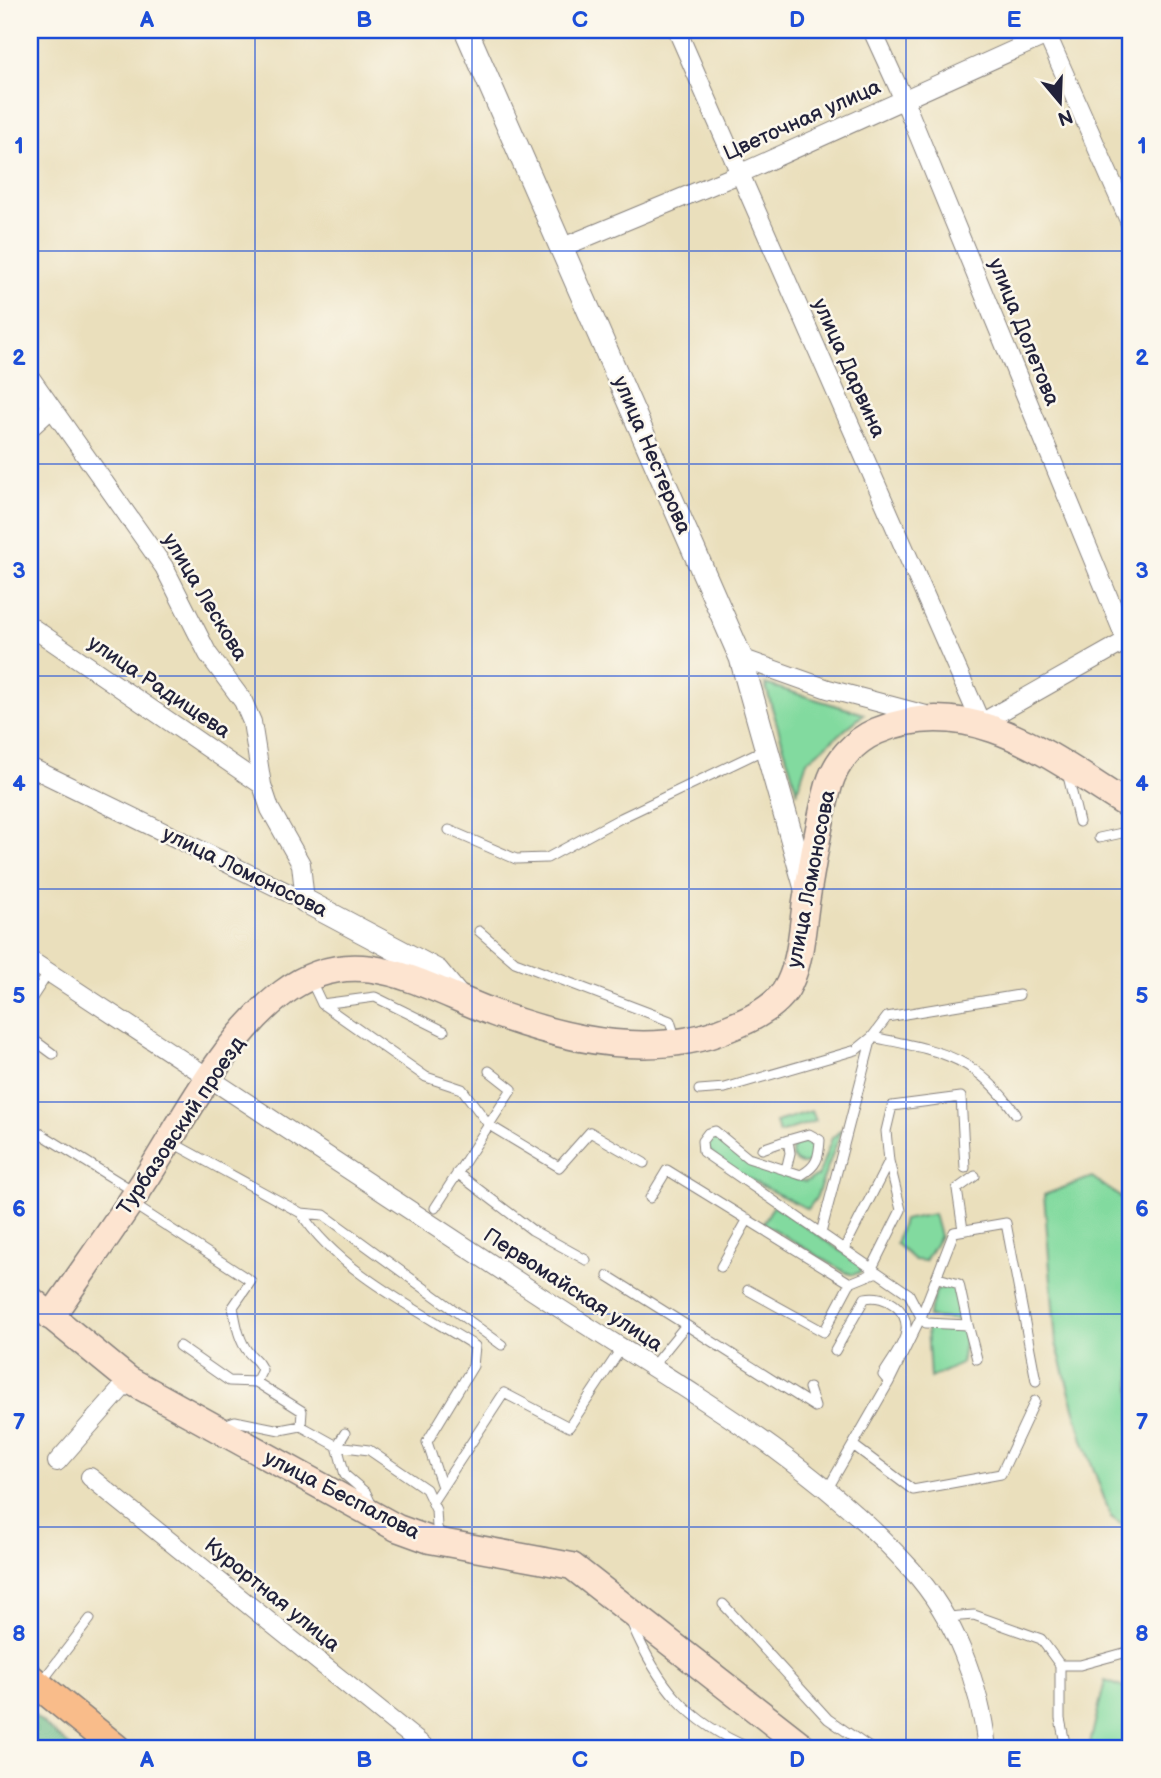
<svg xmlns="http://www.w3.org/2000/svg" width="1161" height="1778" viewBox="0 0 1161 1778" font-family="'Balsamiq Sans',sans-serif">
  <style>
    .green { fill: #82da9f; stroke: #527e6d; stroke-width: 2 }
    .forest { fill: #69ba86; stroke: #466e60; stroke-width: 2 }
    .lines { fill: none; stroke-linecap: round; stroke-linejoin: round }
    .service-casing { stroke: #86807c; stroke-width: 11 }
    .minor-casing { stroke: #86807c; stroke-width: 20 }
    .tertiary-casing { stroke: #86807c; stroke-width: 25 }
    .secondary-casing { stroke: #86807c; stroke-width: 29 }
    .primary-casing { stroke: #86807c; stroke-width: 31 }
    .service { stroke: #fff; stroke-width: 9 }
    .minor { stroke: #fff; stroke-width: 18 }
    .tertiary { stroke: #fff; stroke-width: 23 }
    .secondary { stroke: #fde4d0; stroke-width: 26 }
    .primary { stroke: #f9bc8a; stroke-width: 28 }
    .grid { fill: none; stroke: #1d4ed8; stroke-width: 2; stroke-opacity: 0.55 }
    .labels { text-anchor: middle; dominant-baseline: central; stroke-width: 5; stroke-linejoin: round; paint-order: stroke }
    .street-label { font-size: 21px; fill: #22223b; stroke: #fbf7ec }
    .neatline { fill: none; stroke: #1d4ed8; stroke-width: 2.5 }
    .grid-label { font-size: 23px; text-anchor: middle; font-weight: bold; fill: #1d4ed8 }
  </style>
  <rect width="100%" height="100%" fill="#fbf7ec"/>
  <filter id="ink" filterUnits="userSpaceOnUse"><feTurbulence type="fractalNoise" baseFrequency=".0143" numOctaves="2"/><feDisplacementMap in="SourceGraphic" scale="14" xChannelSelector="R" yChannelSelector="G"/><feConvolveMatrix kernelMatrix="1 2 1 2 8 2 1 2 1" color-interpolation-filters="sRGB"/></filter>
  <filter id="wash" filterUnits="userSpaceOnUse"><feTurbulence type="fractalNoise" baseFrequency=".00686" numOctaves="4" result="noise"/><feDisplacementMap in="SourceGraphic" scale="28" xChannelSelector="R" yChannelSelector="G"/><feGaussianBlur stdDeviation="1.57" result="paint"/><feColorMatrix in="noise" values="0 0 0 0 0 0 0 0 0 0 0 0 0 0 0 0 0 1.4 0 .05"/><feComposite in="paint" operator="in"/></filter>
  <g filter="url(#wash)">
    <rect width="100%" height="100%" fill="#eadfbc"/>
    <path class="green" d="M 765,684 L 864,714 L 807,761 L 797,791 Z
      M 812,1111 L 816,1121 L 779,1133 L 776,1122 Z
      M 842,1129 L 816,1198 L 808,1209 C 786,1198 715,1166 706,1145 L 708,1139 L 716,1137 L 746,1162 L 805,1182 L 818,1176 L 832,1138 Z
      M792 1153a11 11 0 1 1 22 0a11 11 0 1 1-22 0Z
      M 1092,1177 L 1131,1205 L 1131,1531 L 1111,1517 L 1083,1440 L 1056,1343 L 1044,1195 Z
      M 774,1205 L 867,1269 L 853,1275 L 845,1272 L 763,1223 Z
      M 934,1214 L 940,1236 L 925,1261 L 914,1260 L 896,1244 L 903,1220 Z
      M 949,1284 L 955,1287 L 962,1320 L 928,1317 L 936,1291 Z
      M 927,1327 L 966,1331 L 961,1364 L 930,1378 Z
      M 1105,1681 L 1131,1690 L 1131,1748 L 1089,1748 Z"/>
    <path class="forest" d="M 30,1712 L 72,1748 L 30,1748 Z"/>
  </g>
  <g filter="url(#ink)">
    <g class="lines">
      <defs>
        <path id="service" d="M 1067,772 L 1079,822
          M 449,830 L 516,859 L 547,858 L 621,818 L 765,749
          M 1099,838 L 1131,831
          M 479,931 L 515,962 L 670,1021 L 676,1040
          M 311,981 L 322,1004 L 426,1077 L 462,1089 L 489,1125 L 559,1167 L 590,1132 L 644,1163
          M 30,1001 L 49,972
          M 322,1004 L 375,997 L 444,1031
          M 30,1037 L 53,1054
          M 699,1090 L 725,1088 L 856,1050 L 872,1037 L 887,1017 L 1019,995
          M 30,1127 L 135,1192
          M 171,1142 L 301,1213 L 324,1215 L 502,1345
          M 762,1149 L 788,1140
          M 786,1170 L 790,1153 L 788,1140 L 809,1134 L 820,1140 C 819,1158 817,1166 801,1175 L 748,1158 L 715,1131 L 708,1133 L 702,1141 L 703,1152 L 909,1294 L 921,1317 L 889,1382 L 827,1490
          M 457,1173 L 532,1230 L 586,1260
          M 650,1198 L 667,1170 L 850,1283 L 877,1272
          M 131,1203 L 251,1281 L 233,1307 C 236,1322 238,1339 248,1352 C 254,1359 259,1361 262,1370 L 256,1382
          M 435,1208 L 512,1089 L 489,1071
          M 301,1213 C 338,1271 418,1310 475,1346 L 473,1366 L 427,1442 L 442,1487
          M 963,1230 L 957,1189 L 975,1176
          M 821,1233 L 872,1037 C 939,1051 974,1054 1016,1114
          M 844,1249 L 889,1161 L 886,1131 L 892,1106 L 961,1097 L 965,1168
          M 721,1267 L 748,1219
          M 872,1268 L 901,1210 L 889,1161
          M 608,1276 L 686,1325
          M 938,1278 L 959,1284 L 968,1325 L 926,1323 L 921,1317 L 954,1232 L 1006,1223 L 1036,1381
          M 748,1290 L 824,1332 L 850,1283
          M 968,1325 L 977,1359
          M 179,1346 L 229,1381 L 256,1382 L 302,1411 L 301,1426
          M 835,1351 L 865,1298 C 886,1293 912,1311 905,1336 C 901,1349 890,1363 883,1375 L 889,1382
          M 651,1368 L 686,1325 L 815,1407 L 809,1388
          M 221,1426 L 235,1421 L 280,1430 L 301,1426 L 337,1446 L 345,1475 L 366,1493 L 372,1506
          M 345,1433 L 337,1446 L 369,1450 L 426,1489 L 436,1510 L 437,1527 L 441,1539
          M 853,1445 L 913,1490 L 1001,1474 L 1035,1401
          M 433,1501 L 504,1393 L 569,1427 L 621,1349
          M 723,1604 L 828,1719 L 870,1748
          M 948,1617 L 974,1615 L 1041,1639 L 1060,1665 L 1080,1665 L 1131,1651
          M 632,1624 C 658,1685 687,1722 750,1748
          M 1060,1665 L 1060,1719 L 1066,1748
          M 40,1684 L 90,1619"/>
        <path id="minor" d="M 677,30 L 981,723 L 1131,638
          M 872,30 L 904,100 L 1131,652
          M 1045,30 L 1131,225
          M 563,247 L 739,174 L 1058,30
          M 30,377 L 164,567 L 208,654 L 243,701 L 252,722 L 262,785 L 270,809 L 301,864 L 305,901
          M 30,428 L 52,408
          M 30,626 L 262,785
          M 741,658 L 828,689 L 926,715
          M 30,767 L 305,901
          M 30,960 C 201,1072 371,1186 542,1297 C 669,1380 808,1455 911,1569 C 955,1617 980,1684 987,1748
          M 57,1462 L 129,1380
          M 90,1477 L 426,1748"/>
        <path id="tertiary" d="M 466,30 L 741,658 L 807,892
          M 305,901 L 437,971 L 460,999"/>
        <path id="secondary" d="M 30,1299 L 129,1380 L 397,1528 L 430,1540 L 572,1566 L 805,1748
          M 51,1317 C 84,1269 118,1222 149,1174 C 186,1115 227,1035 283,993 C 356,938 422,986 494,1013 C 566,1040 655,1060 729,1028 C 750,1020 779,1006 789,984 C 802,957 802,925 807,896 C 813,860 819,821 829,785 C 836,761 854,741 877,731 C 973,691 1053,759 1131,807"/>
        <path id="primary" d="M 30,1678 L 116,1748"/>
      </defs>
      <use href="#service" class="service-casing"/>
      <use href="#minor" class="minor-casing"/>
      <use href="#tertiary" class="tertiary-casing"/>
      <use href="#secondary" class="secondary-casing"/>
      <use href="#primary" class="primary-casing"/>
      <use href="#service" class="service"/>
      <use href="#minor" class="minor"/>
      <use href="#tertiary" class="tertiary"/>
      <use href="#secondary" class="secondary"/>
      <use href="#primary" class="primary"/>
    </g>
  </g>
  <path class="grid" d="M 255,30 L 255,1748M 472,30 L 472,1748M 689,30 L 689,1748M 906,30 L 906,1748M 30,251 L 1131,251M 30,464 L 1131,464M 30,676 L 1131,676M 30,889 L 1131,889M 30,1102 L 1131,1102M 30,1314 L 1131,1314M 30,1527 L 1131,1527"/>
  <g class="labels">
    <g class="street-label">
      <text transform="translate(802 120) rotate(-24)">Цветочная улица</text>
      <text transform="translate(1024 332) rotate(68)">улица Долетова</text>
      <text transform="translate(849 368) rotate(66)">улица Дарвина</text>
      <text transform="translate(652 455) rotate(67)">улица Нестерова</text>
      <text transform="translate(205 597) rotate(59)">улица Лескова</text>
      <text transform="translate(159 687) rotate(34)">улица Радищева</text>
      <text transform="translate(245 872) rotate(26)">улица Ломоносова</text>
      <text transform="translate(811 879) rotate(-79)">улица Ломоносова</text>
      <text transform="translate(181 1126) rotate(-56)">Турбазовский проезд</text>
      <text transform="translate(573 1290) rotate(33)">Первомайская улица</text>
      <text transform="translate(342 1495) rotate(27)">улица Беспалова</text>
      <text transform="translate(272 1595) rotate(39)">Курортная улица</text>
    </g>
  </g>
  <rect width="1161" height="1778" fill="none" stroke="#fbf7ec" stroke-width="77"/>
  <g transform="translate(1060 102) rotate(161)" stroke="#fbf7ec" stroke-width="5" paint-order="stroke">
  <path d="M0-5L12 26L0 18L-12 26Z" fill="#22223b"/>
  <text y="-10" font-size="19" font-weight="bold" text-anchor="middle" fill="#22223b">N</text>
  </g>
  <rect x="38" y="38" width="1084" height="1702" class="neatline"/>
  <g class="grid-label">
    <text x="147" y="27">A</text>
    <text x="364" y="27">B</text>
    <text x="580" y="27">C</text>
    <text x="797" y="27">D</text>
    <text x="1014" y="27">E</text>
    <text x="19" y="153">1</text>
    <text x="1142" y="153">1</text>
    <text x="19" y="365">2</text>
    <text x="1142" y="365">2</text>
    <text x="19" y="578">3</text>
    <text x="1142" y="578">3</text>
    <text x="19" y="791">4</text>
    <text x="1142" y="791">4</text>
    <text x="19" y="1003">5</text>
    <text x="1142" y="1003">5</text>
    <text x="19" y="1216">6</text>
    <text x="1142" y="1216">6</text>
    <text x="19" y="1429">7</text>
    <text x="1142" y="1429">7</text>
    <text x="19" y="1641">8</text>
    <text x="1142" y="1641">8</text>
    <text x="147" y="1767">A</text>
    <text x="364" y="1767">B</text>
    <text x="580" y="1767">C</text>
    <text x="797" y="1767">D</text>
    <text x="1014" y="1767">E</text>
  </g>
</svg>
